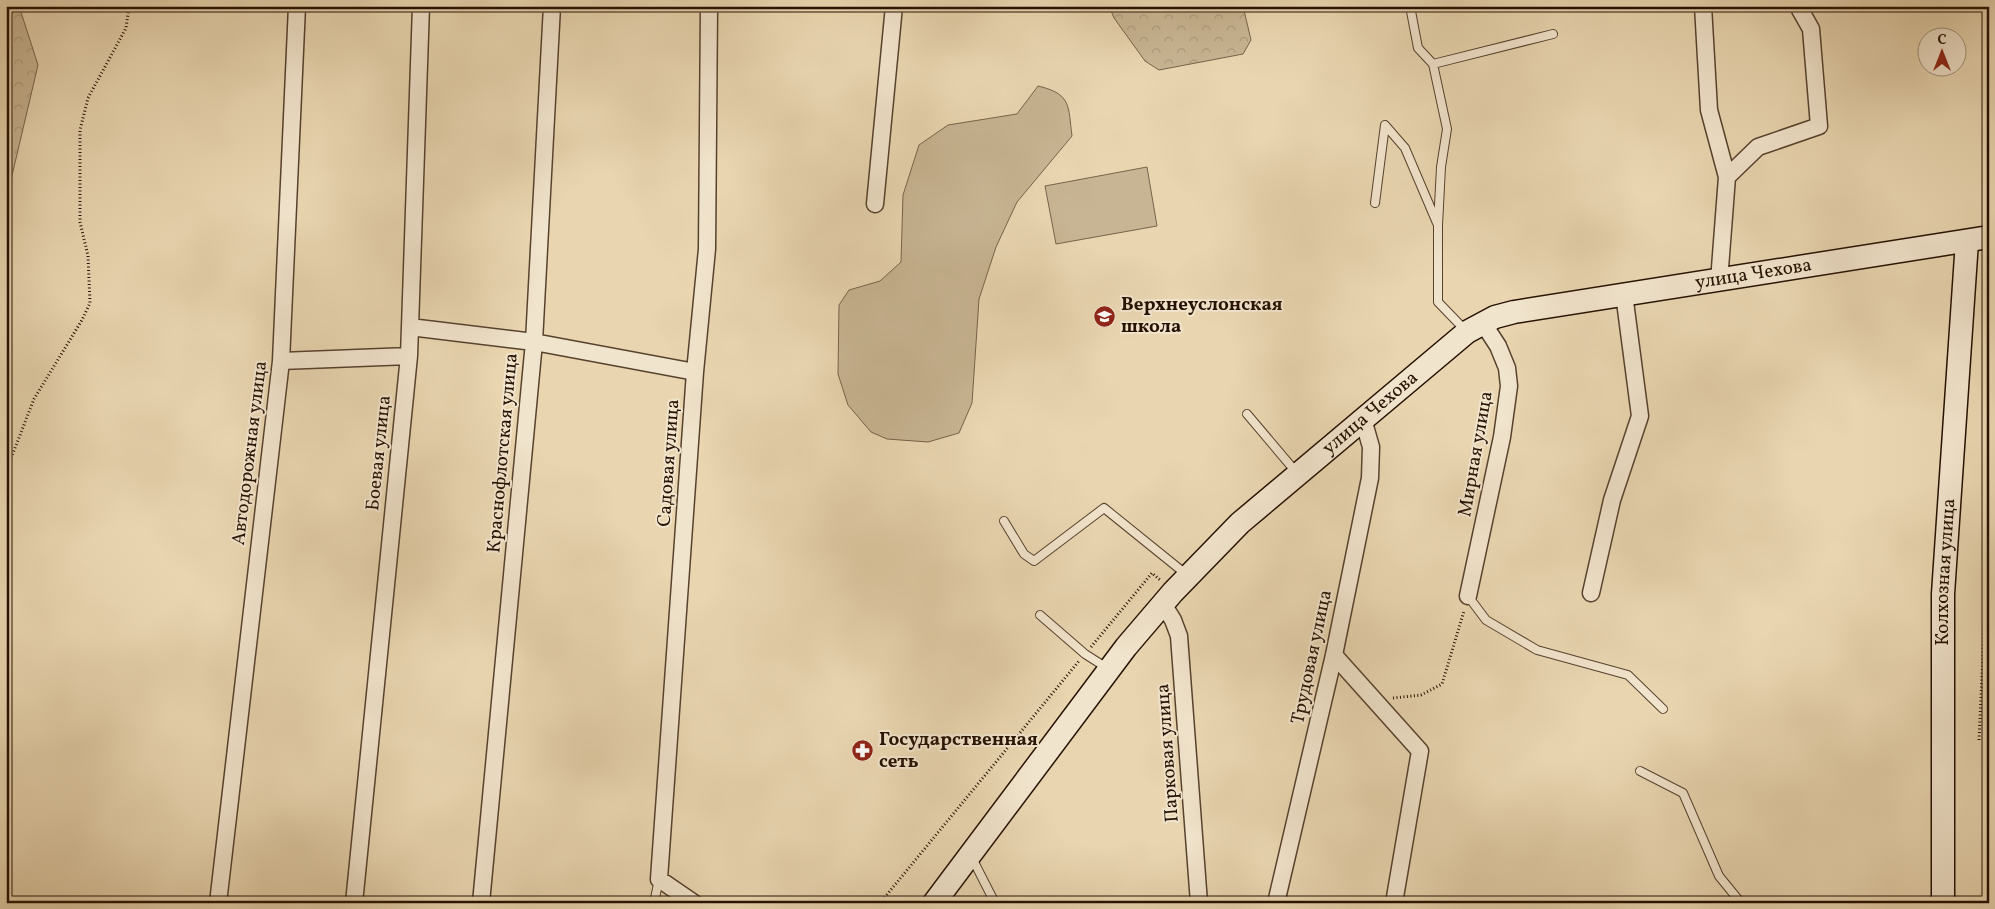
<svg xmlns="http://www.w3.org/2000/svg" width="1995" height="909" viewBox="0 0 1995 909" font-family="Vollkorn,serif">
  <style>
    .grass { fill: #c8b593; stroke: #77634a }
    .forest { fill: url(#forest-crowns); stroke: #77634a }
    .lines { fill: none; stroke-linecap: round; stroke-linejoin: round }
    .lane-casing { stroke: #57422e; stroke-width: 10 }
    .street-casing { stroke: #57422e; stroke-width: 19 }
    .secondary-casing { stroke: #261102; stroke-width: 25 }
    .path { stroke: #261102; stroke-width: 3; stroke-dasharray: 1 2.5; stroke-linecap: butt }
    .lane { stroke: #f1e4cc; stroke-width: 8 }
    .street { stroke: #f1e4cc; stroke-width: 16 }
    .secondary { stroke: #f1e4cc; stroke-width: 22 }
    .labels { text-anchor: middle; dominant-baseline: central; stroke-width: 4; stroke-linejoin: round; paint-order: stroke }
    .street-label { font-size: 19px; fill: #261102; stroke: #f1e4cc }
    .poi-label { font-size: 19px; font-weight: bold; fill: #261102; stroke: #f1e4cc; text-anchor: start }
  </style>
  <defs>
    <pattern id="forest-crowns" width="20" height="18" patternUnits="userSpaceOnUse" patternTransform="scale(1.25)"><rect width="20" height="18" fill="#c8b593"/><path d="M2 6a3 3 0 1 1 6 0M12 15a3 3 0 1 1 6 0" fill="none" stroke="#ac9b7d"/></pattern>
  </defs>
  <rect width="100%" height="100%" fill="#e9d6b1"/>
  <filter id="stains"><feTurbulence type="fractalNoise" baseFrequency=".004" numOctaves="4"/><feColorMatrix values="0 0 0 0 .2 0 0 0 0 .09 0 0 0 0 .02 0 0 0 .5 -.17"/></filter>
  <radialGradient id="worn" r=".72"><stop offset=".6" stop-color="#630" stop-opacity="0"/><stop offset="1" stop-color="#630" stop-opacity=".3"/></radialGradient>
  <path class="grass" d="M 1038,86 C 1072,94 1068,106 1072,136 L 1017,202 L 996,247 L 979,299 L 972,403 L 959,433 L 928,442 L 887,439 L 871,432 L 848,405 L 838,374 L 839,305 L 849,290 L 880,281 L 901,262 L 903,195 L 919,145 L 948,125 L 1017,114 Z
    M 1147,167 L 1157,226 L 1056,244 L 1045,186 Z"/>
  <path class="forest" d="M 6,6 L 19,6 L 38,65 L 6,201 Z
    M 1109,6 L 1243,6 L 1251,40 L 1243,54 L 1159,70 L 1145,61 L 1114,18 Z"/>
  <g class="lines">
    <defs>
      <path id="lane" d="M 1410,6 L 1418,48 L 1433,64
        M 1375,203 L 1385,125 L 1405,148 L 1437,223
        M 1465,330 L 1438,302 L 1438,225 L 1441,167 L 1447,129 L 1433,64 L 1553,34
        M 1247,414 L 1296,472
        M 1004,521 L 1024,554 L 1034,561 L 1104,508 L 1187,575
        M 1468,596 L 1486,620 L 1537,650 L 1628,675 L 1663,709
        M 1040,615 L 1085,654 L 1107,668
        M 1640,771 L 1683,793 L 1719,876 L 1741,903
        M 972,858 L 995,903
        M 654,903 L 659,879"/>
      <path id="street" d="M 1703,6 L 1709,110 L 1727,177
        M 875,204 L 894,6
        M 1719,281 L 1727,177 L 1758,147 L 1819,126 L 1811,29 L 1798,6
        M 410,327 L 534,342 L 695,372
        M 281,361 L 409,356
        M 1591,593 L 1612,500 L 1640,416 L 1624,294
        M 1468,596 L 1502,437 L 1509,386 L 1507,368 L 1498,346 L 1483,323
        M 1163,604 L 1173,620 L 1179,636 L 1199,903
        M 1334,655 L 1420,751 L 1394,903
        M 218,903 L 281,361 L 297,6
        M 354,903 L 409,356 L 421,6
        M 481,903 L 534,342 L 552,6
        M 694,903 L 659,879 L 695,372 L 707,249 L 709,6
        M 1276,903 L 1334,655 L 1370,478 L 1371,447 L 1363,419"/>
      <g id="secondary">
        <path id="s1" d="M 934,903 L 1126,647 L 1173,592 L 1240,523 L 1467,332 L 1495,317 L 1514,312 L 1989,237"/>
        <path id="s2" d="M 1943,903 L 1943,594 L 1967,241"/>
      </g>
    </defs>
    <use href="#lane" class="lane-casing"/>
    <use href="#street" class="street-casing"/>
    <use href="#secondary" class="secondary-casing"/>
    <path class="path" d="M 6,471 L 34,399 L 82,320 L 90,303 L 88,256 L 80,222 L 80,130 L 88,98 L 126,28 L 129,6
      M 1091,647 L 1152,573 L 1160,580
      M 1393,698 L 1421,695 L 1442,684 L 1464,611
      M 1979,740 L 1989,528
      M 880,903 L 1079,661"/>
    <use href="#lane" class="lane"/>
    <use href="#street" class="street"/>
    <use href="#secondary" class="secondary"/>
  </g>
  <defs>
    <symbol id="school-disc" viewBox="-11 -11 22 22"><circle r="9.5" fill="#8f2418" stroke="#f1e4cc"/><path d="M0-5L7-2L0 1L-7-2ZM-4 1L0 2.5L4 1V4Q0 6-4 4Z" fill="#fff"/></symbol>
    <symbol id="pharmacy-disc" viewBox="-11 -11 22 22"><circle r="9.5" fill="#8f2418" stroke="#f1e4cc"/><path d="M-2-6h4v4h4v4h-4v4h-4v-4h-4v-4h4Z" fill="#fff"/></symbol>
  </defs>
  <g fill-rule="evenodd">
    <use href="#school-disc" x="1092" y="304" width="25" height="25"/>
    <use href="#pharmacy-disc" x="850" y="738" width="25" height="25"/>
  </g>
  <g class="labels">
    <g class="street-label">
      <text stroke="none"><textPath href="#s1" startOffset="1079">улица Чехова</textPath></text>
      <text stroke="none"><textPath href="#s1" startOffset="659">улица Чехова</textPath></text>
      <text transform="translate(250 453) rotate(-83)">Автодорожная улица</text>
      <text transform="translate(379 453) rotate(-84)">Боевая улица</text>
      <text transform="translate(503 453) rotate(-85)">Краснофлотская улица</text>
      <text transform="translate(1476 454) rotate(-80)">Мирная улица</text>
      <text transform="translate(669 463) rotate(-86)">Садовая улица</text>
      <text stroke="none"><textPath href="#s2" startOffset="331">Колхозная улица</textPath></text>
      <text transform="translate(1312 657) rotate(-78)">Трудовая улица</text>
      <text transform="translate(1168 753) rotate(-94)">Парковая улица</text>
    </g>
    <g class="poi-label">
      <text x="1121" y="305">Верхнеуслонская<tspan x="1121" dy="22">школа</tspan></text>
      <text x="879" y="740">Государственная<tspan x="879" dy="22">сеть</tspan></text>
    </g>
  </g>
  <rect width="1995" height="909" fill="none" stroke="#e9d6b1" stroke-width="25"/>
  <rect x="8" y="8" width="1980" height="894" fill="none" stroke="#261102" stroke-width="2.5"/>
  <rect x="12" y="12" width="1970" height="884" fill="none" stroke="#261102"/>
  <g transform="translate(1942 52)"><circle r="24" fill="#f1e4cc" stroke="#a0907b"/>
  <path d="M0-4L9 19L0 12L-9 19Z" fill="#8f2418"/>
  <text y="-8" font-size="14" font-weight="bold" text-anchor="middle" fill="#261102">С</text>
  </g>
  <rect width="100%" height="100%" filter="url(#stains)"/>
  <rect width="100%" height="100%" fill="url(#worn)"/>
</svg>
